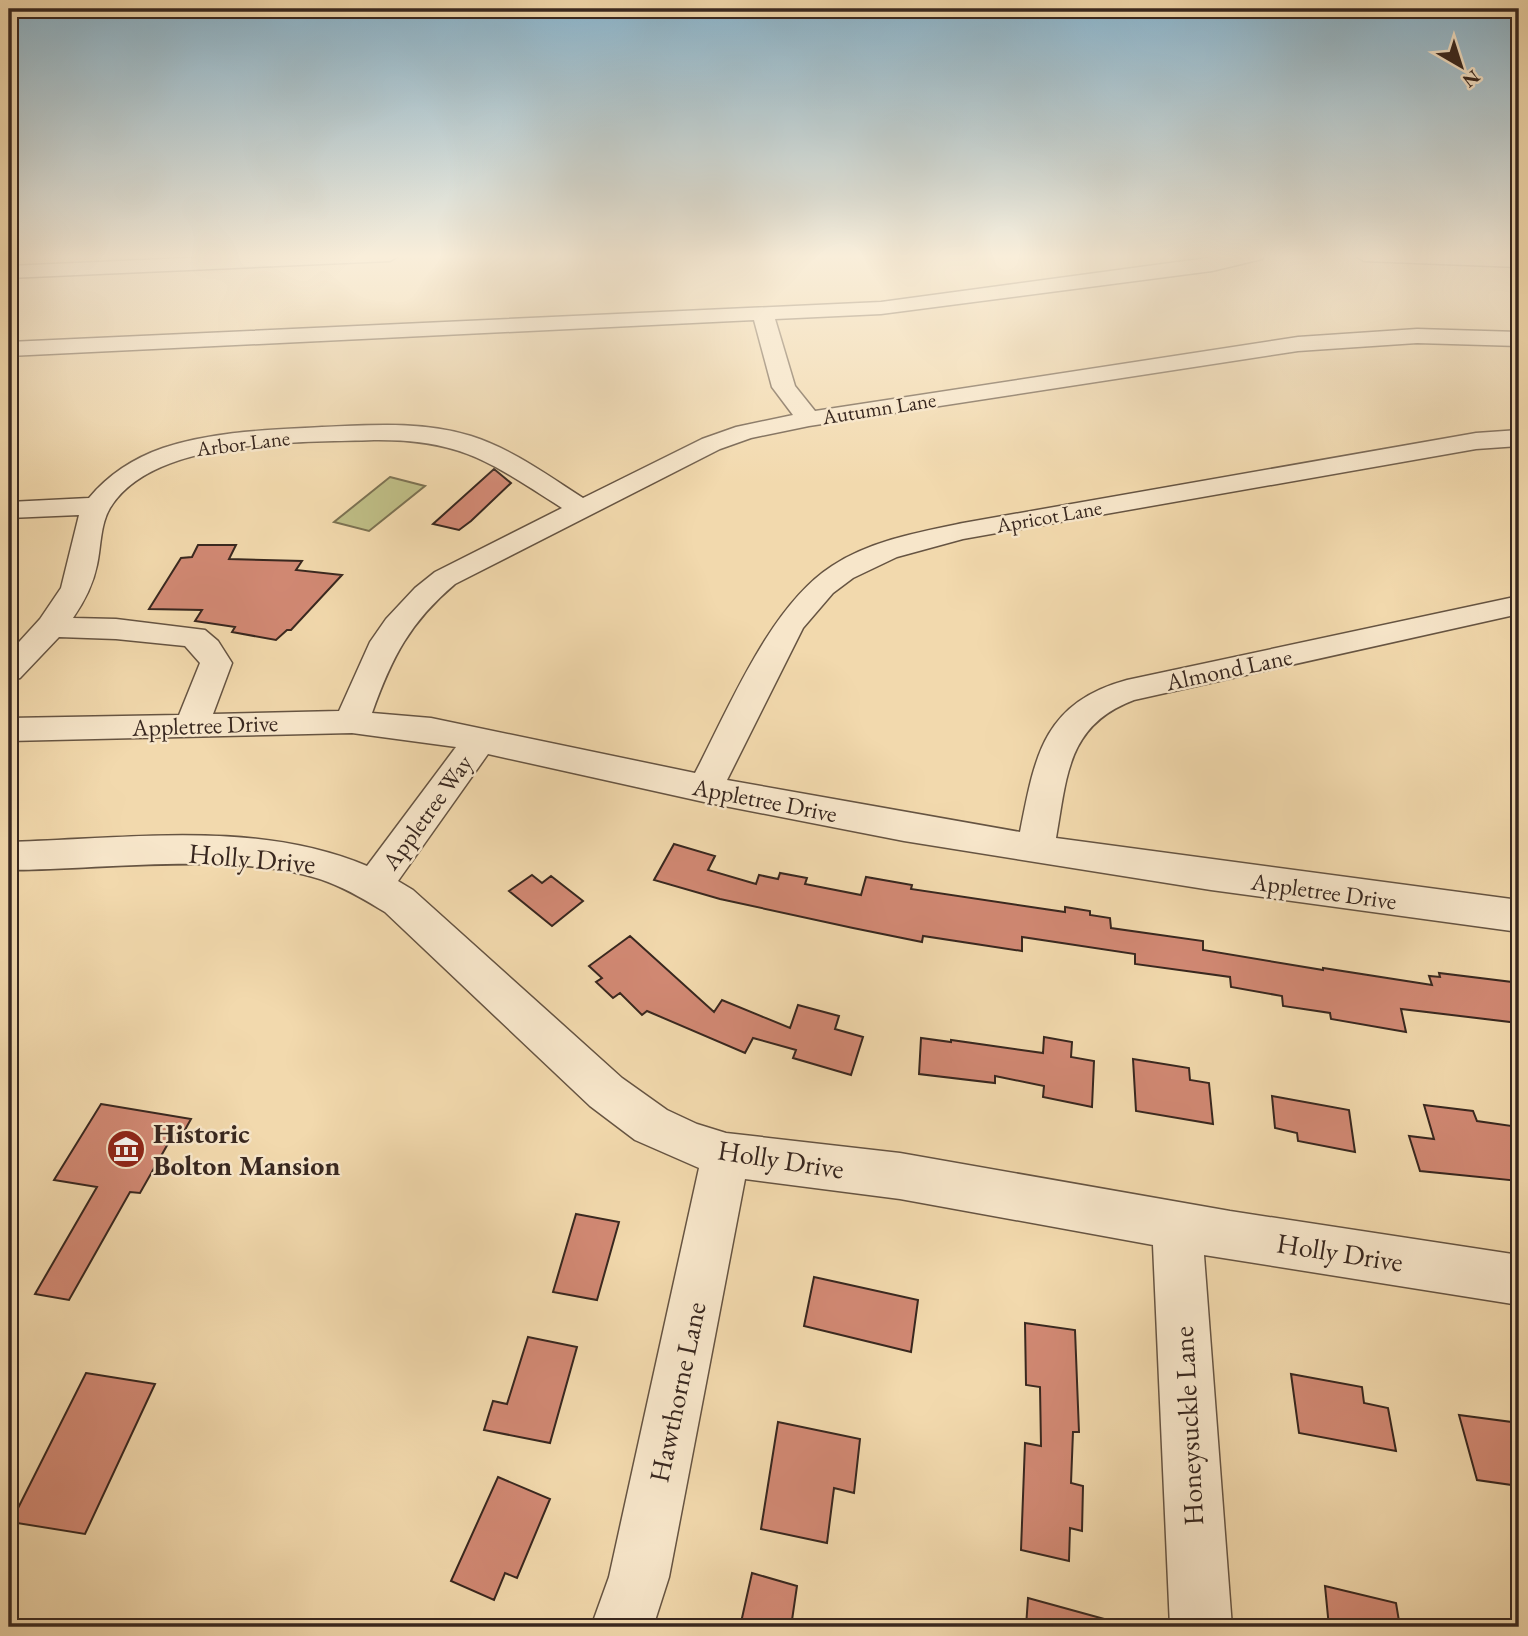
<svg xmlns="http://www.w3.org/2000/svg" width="1528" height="1636" viewBox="0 0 1528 1636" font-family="'EB Garamond',serif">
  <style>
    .green { fill: #bfbe86; stroke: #7c7252; stroke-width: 2 }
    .building { fill: #d28974; stroke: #38271f; stroke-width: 2 }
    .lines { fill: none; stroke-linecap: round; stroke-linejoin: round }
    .minor-casing { stroke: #665442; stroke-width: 3 }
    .minor { fill: #f7e6ca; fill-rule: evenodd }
    .labels { text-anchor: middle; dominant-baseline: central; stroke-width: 5; stroke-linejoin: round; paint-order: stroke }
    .far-street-label { font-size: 21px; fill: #38271f; stroke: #f7e6ca }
    .street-label { font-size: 24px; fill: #38271f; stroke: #f7e6ca }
    .near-street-label { font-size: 28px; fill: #38271f; stroke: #f7e6ca }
    .near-poi-label { font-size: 28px; font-weight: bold; fill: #38271f; stroke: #f7e6ca; text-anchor: start }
  </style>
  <rect width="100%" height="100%" fill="#f2d9ad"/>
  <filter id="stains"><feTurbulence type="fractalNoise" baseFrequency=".00286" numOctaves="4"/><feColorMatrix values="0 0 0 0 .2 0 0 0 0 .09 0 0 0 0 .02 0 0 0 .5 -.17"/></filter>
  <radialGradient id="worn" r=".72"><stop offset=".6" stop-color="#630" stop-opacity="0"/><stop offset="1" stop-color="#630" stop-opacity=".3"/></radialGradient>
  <path class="green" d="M 390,477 L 425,486 L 369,531 L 334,522 Z"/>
  <path class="building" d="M 494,469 L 511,483 L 471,521 L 459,530 L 433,524 Z
    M 198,545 L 236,545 L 229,559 L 302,561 L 296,570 L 342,575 L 291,630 L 287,630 L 276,640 L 232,632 L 235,627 L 195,621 L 202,610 L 149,609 L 181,558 L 192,557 Z
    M 674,844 L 715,856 L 708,870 L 756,884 L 759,875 L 778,879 L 780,873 L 807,878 L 805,884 L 861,895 L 866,877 L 912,885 L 911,889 L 1065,912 L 1065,907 L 1090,911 L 1090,915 L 1110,918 L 1111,928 L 1203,941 L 1203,950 L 1323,970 L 1323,968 L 1432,985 L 1429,976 L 1440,977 L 1439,973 L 1512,982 L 1519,1000 L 1519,1023 L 1401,1009 L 1406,1032 L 1331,1019 L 1330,1013 L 1283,1006 L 1282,996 L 1231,987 L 1230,977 L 1135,964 L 1135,954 L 1022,937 L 1022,951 L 923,936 L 922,942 L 853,928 L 720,899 L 654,880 Z
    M 532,875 L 542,883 L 551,876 L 583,901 L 552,926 L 509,891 Z
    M 630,936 L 714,1012 L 722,1000 L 790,1028 L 798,1005 L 839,1016 L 835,1029 L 863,1037 L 851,1075 L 793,1058 L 796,1050 L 753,1038 L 745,1053 L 647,1011 L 642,1015 L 620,993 L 613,998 L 596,982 L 602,978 L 589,966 Z
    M 1044,1037 L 1072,1042 L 1071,1057 L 1094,1061 L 1092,1107 L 1043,1097 L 1044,1086 L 995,1076 L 995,1083 L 919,1074 L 921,1038 L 951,1042 L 951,1040 L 1043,1053 Z
    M 1133,1059 L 1189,1068 L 1190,1080 L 1209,1083 L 1213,1124 L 1136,1111 Z
    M 1272,1096 L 1349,1110 L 1355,1152 L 1298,1141 L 1297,1133 L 1275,1128 Z
    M 101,1104 L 191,1119 L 177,1144 L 169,1142 L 140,1193 L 130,1192 L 69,1300 L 35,1294 L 97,1187 L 54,1180 Z
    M 1424,1105 L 1473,1111 L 1477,1121 L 1519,1127 L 1519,1181 L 1420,1171 L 1409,1136 L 1434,1139 Z
    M 576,1214 L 619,1222 L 597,1300 L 553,1292 Z
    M 814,1277 L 918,1300 L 911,1352 L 804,1326 Z
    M 1025,1323 L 1075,1330 L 1079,1432 L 1073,1432 L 1071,1483 L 1083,1486 L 1082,1531 L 1070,1528 L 1069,1561 L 1021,1550 L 1025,1443 L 1041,1446 L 1040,1387 L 1026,1385 Z
    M 528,1337 L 577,1347 L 550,1443 L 484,1430 L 493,1401 L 507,1404 Z
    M 86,1373 L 155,1384 L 85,1534 L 11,1522 Z
    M 1291,1374 L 1362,1387 L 1364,1403 L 1388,1408 L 1396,1451 L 1299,1433 Z
    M 1459,1415 L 1519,1423 L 1519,1486 L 1477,1480 Z
    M 778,1422 L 860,1439 L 854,1493 L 834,1488 L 827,1543 L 761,1529 Z
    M 498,1477 L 550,1499 L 517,1578 L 505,1573 L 494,1600 L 451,1581 Z
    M 752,1573 L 797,1586 L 791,1627 L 740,1627 Z
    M 1325,1586 L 1396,1603 L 1400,1627 L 1329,1627 Z
    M 1028,1598 L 1108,1620 L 1107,1627 L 1026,1627 Z"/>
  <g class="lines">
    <defs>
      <path id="minor" d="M 253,255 L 400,255 L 390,261 L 9,278 L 9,266 Z
        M 1229,255 L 1265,255 L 1262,259 L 1212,271 L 881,314 L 775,319 L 795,386 L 815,411 L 1298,337 L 1417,329 L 1519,332 L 1519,346 L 1417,343 L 1298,351 L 809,426 L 751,438 L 720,449 L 455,584 C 410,622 392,657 372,713 L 431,718 L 695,773 C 729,708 770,606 832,566 C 870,541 919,532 963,523 L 1476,433 L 1519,430 L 1519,446 L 1476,449 L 963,539 L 897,557 L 853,578 L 833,593 L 803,628 L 727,780 L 1020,832 C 1035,756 1043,703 1127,680 L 1519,596 L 1519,614 L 1134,700 C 1067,725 1067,776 1056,838 L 1519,900 L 1519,932 L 1211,890 L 904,841 L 704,802 L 488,754 L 398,881 L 413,890 L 622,1078 L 667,1110 L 697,1124 L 726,1133 L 900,1153 L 1230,1211 L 1519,1255 L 1519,1305 L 1204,1255 L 1232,1627 L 1170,1627 L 1153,1245 L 900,1199 L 745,1179 L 669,1577 L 653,1627 L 591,1627 L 609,1577 L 699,1168 L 635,1140 L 590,1106 L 385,912 C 367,901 349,890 328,882 C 242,850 102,870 9,870 L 9,842 C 126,839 256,819 367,866 L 456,747 L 352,733 L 9,741 L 9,718 L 179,715 L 200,663 L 185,646 L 116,639 L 59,637 L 20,678 L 9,681 L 9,653 L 40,619 L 61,588 L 79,515 L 9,518 L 9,502 L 89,498 C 109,474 134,458 163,448 C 214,431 269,430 322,427 C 372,425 422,421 471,436 C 512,449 547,475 583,498 L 702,439 L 736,427 L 793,415 L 772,387 L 754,320 L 9,356 L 9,342 L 881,302 ZM 374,440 C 462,439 491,463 562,508 L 435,572 L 415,588 L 386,619 L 370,642 L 339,711 L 213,714 L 232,663 L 218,641 L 205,630 L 116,619 L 73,618 C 84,602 93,585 97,565 C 101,547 100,525 110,508 C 154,437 300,443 374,440 Z
        M 1354,255 L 1519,255 L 1519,267 L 1364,261 Z"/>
    </defs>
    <use href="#minor" class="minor-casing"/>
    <use href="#minor" class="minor"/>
  </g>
  <linearGradient id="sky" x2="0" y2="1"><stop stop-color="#89b6d0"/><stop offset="0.53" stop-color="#f9eeda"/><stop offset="1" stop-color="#f9eeda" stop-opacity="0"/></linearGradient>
  <rect width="1528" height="484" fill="url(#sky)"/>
  <defs>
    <symbol id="museum-disc" viewBox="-11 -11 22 22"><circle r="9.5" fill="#8f2418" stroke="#f7e6ca"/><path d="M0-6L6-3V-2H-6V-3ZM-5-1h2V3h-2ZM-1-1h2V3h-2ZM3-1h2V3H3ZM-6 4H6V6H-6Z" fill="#fff"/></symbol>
  </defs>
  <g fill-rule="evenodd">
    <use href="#museum-disc" x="104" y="1127" width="44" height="44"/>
  </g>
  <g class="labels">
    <g class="far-street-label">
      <text transform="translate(879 408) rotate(-9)">Autumn Lane</text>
      <text transform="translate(243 443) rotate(-7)">Arbor Lane</text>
      <text transform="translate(1049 516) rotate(-10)">Apricot Lane</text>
    </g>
    <g class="street-label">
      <text transform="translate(1229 669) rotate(-12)">Almond Lane</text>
      <text transform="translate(205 725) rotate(-2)">Appletree Drive</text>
      <text transform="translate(765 800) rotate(11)">Appletree Drive</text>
      <text transform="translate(427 812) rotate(-54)">Appletree Way</text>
      <text transform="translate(1324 891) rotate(8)">Appletree Drive</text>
    </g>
    <g class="near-street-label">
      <text transform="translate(252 858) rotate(5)">Holly Drive</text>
      <text transform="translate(781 1159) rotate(9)">Holly Drive</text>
      <text transform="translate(1340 1252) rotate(9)">Holly Drive</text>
      <text transform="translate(677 1392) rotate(-78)">Hawthorne Lane</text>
      <text transform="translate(1188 1426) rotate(-93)">Honeysuckle Lane</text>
    </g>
    <g class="near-poi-label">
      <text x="153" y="1133">Historic<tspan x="153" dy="32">Bolton Mansion</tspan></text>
    </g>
  </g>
  <rect width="1528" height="1636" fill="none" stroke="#f2d9ad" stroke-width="35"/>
  <rect x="10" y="10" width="1507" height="1615" fill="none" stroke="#38271f" stroke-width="3.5"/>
  <rect x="18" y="18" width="1493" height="1601" fill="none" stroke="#38271f" stroke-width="2"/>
  <g transform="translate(1461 66) rotate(141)" stroke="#f7e6ca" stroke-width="5" paint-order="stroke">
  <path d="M0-5L12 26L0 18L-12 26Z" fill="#38271f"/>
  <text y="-10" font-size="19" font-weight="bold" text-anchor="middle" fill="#38271f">N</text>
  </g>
  <rect width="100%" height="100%" filter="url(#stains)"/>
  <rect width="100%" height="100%" fill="url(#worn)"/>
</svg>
